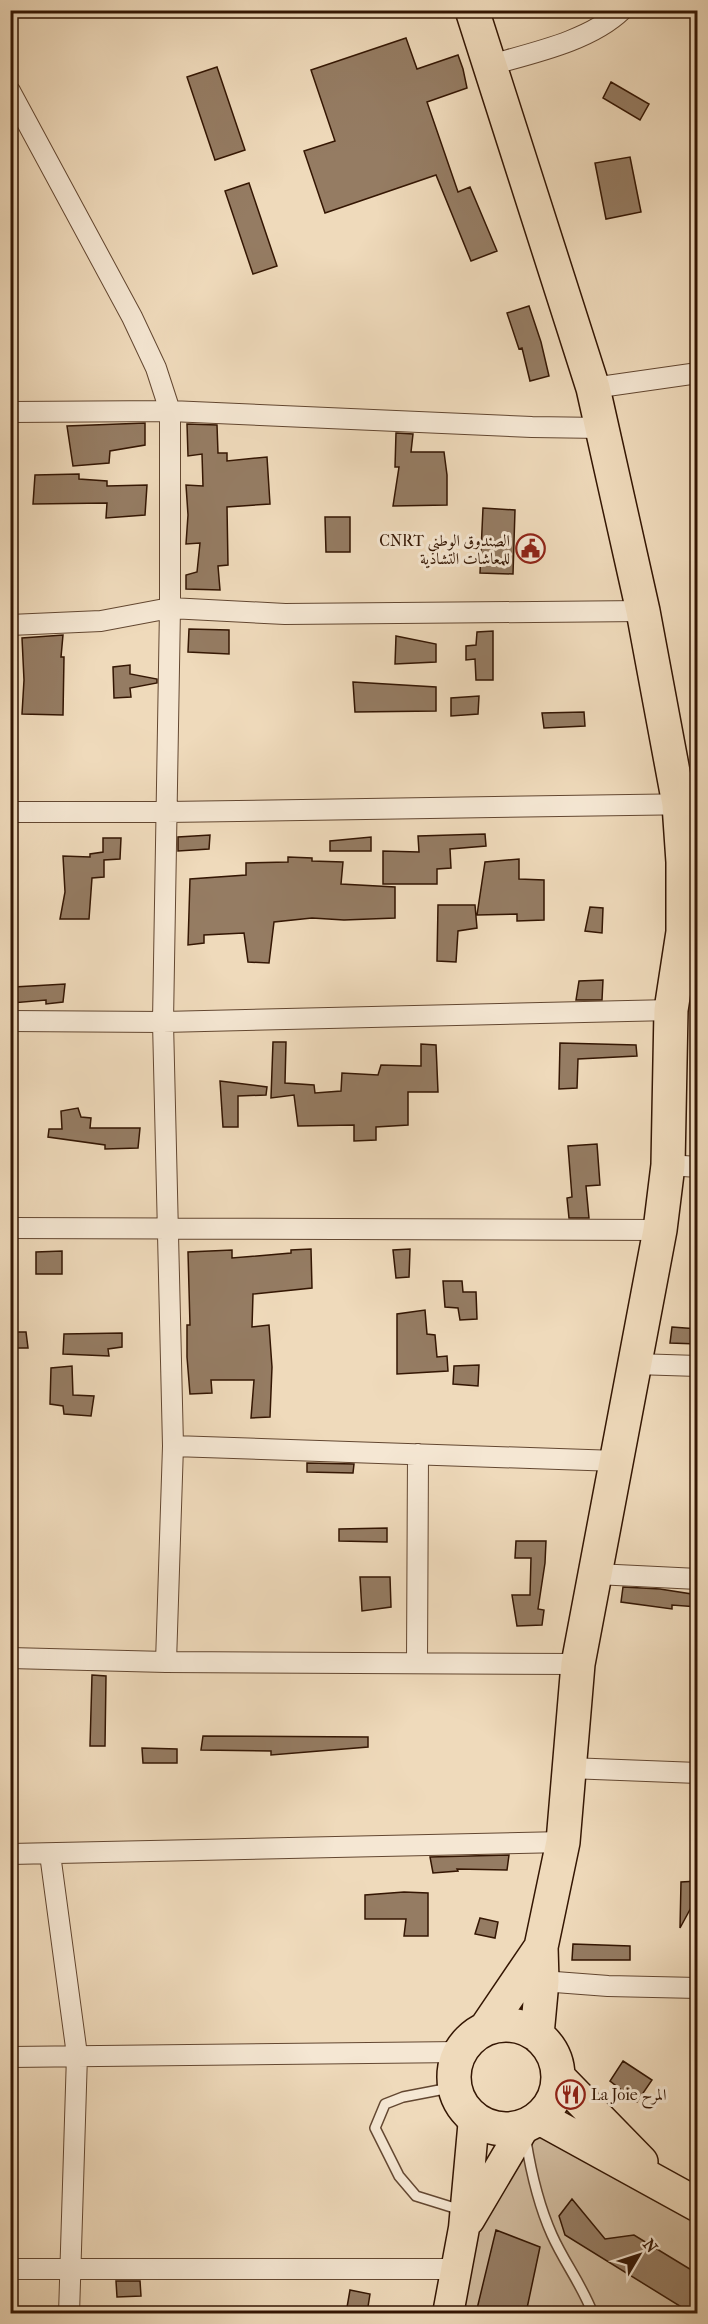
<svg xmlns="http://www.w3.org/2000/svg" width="708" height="2324" viewBox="0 0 708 2324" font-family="'IM FELL French Canon',Amiri,serif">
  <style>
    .green { fill: #cfb99c; stroke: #826850; stroke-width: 1.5 }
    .building { fill: #957c63; stroke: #341603; stroke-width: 1.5 }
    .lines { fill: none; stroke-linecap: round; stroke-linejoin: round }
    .service-casing { stroke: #634731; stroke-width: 12 }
    .minor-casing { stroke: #634731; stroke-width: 22 }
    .primary-casing { stroke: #341603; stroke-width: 33 }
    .trunk-casing { stroke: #341603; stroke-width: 36 }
    .service { stroke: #f5e7d3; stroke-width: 9 }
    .minor { stroke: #f5e7d3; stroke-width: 20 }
    .primary { stroke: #efdabb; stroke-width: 30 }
    .trunk { stroke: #efdabb; stroke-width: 33 }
    .labels { text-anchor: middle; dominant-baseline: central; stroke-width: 6; stroke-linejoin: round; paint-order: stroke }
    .poi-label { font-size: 16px; fill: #341603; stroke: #f5e7d3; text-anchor: end }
  </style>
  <rect width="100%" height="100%" fill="#efdabb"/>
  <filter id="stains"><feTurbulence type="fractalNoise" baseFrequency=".00333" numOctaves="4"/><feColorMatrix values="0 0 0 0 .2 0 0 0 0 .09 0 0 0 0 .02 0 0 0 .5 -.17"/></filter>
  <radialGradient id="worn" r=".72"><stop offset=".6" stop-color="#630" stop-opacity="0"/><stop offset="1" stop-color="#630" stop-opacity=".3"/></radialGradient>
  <path class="green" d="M 557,2093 L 697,2205 L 697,2313 L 448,2314 L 464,2228 L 550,2106 Z"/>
  <path class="building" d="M 406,38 L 417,69 L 458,55 L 463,69 L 467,88 L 427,102 L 458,192 L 470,187 L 497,251 L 471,261 L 436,175 L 325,213 L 304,151 L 335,141 L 311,70 Z
    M 217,67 L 245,150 L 215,160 L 187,77 Z
    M 611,82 L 649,104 L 640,120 L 603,98 Z
    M 630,157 L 641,212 L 606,219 L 595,163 Z
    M 249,183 L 277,266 L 253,274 L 225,191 Z
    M 529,306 L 541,342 L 549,376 L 530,381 L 522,348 L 519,349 L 507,313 Z
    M 145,423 L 145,445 L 110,451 L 109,463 L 73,466 L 67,426 Z
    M 187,424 L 217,425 L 218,453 L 227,453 L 227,461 L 267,457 L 270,504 L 227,507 L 228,565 L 218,566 L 220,590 L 186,589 L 186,575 L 197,572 L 200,543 L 186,544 L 188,515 L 186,485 L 203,486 L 202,454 L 188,456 Z
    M 396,433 L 413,434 L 411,452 L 444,452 L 447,475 L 447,505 L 393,506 L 399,467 L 395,467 Z
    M 79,474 L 79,479 L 107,481 L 107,486 L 147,485 L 145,515 L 106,518 L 107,503 L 33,504 L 35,475 Z
    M 483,508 L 515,510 L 513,574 L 480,573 Z
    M 325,517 L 350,517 L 350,552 L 326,552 Z
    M 189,629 L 229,630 L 229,654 L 188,652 Z
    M 493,631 L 493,680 L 476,680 L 475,659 L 466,660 L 466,646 L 476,645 L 477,632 Z
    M 63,635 L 61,657 L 64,657 L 63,715 L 22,714 L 24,680 L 22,638 Z
    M 396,636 L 436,644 L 436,662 L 395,664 Z
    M 130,665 L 130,674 L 157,679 L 157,683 L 130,688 L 131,697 L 114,698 L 113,667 Z
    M 353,682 L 436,687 L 436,711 L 355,712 Z
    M 479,696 L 478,714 L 451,716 L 451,698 Z
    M 584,712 L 585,726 L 544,728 L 542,713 Z
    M 485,834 L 486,846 L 450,849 L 451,868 L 437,869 L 437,884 L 383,884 L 383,851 L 419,852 L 418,836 Z
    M 210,835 L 209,849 L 178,851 L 178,837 Z
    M 371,837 L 371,851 L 330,851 L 330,841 Z
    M 103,838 L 121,838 L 120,859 L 104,860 L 104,877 L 92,878 L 89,919 L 60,919 L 65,892 L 63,856 L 90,857 L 90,854 L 103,852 Z
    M 288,857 L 312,858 L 312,861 L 343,862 L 341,884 L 395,887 L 395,918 L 344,920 L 312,918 L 274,922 L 269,963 L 248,962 L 244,933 L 204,935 L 204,943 L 188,945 L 190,879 L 246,875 L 246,863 L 288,862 Z
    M 519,859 L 519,879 L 544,880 L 544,920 L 517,921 L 517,914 L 477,915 L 485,862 Z
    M 438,905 L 475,905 L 477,928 L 458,931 L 456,962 L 437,961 Z
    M 590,907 L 603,908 L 602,933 L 585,931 Z
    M 603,980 L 602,1000 L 576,1000 L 579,981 Z
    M 65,984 L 63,1002 L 46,1004 L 46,1000 L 12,1003 L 14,987 Z
    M 273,1042 L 286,1042 L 285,1083 L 314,1085 L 315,1093 L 341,1091 L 342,1073 L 378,1075 L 381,1065 L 421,1066 L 421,1044 L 436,1045 L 438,1092 L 408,1092 L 408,1125 L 376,1127 L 376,1140 L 354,1141 L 354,1125 L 298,1126 L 294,1095 L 271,1098 Z
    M 560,1043 L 636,1045 L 637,1056 L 578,1059 L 577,1088 L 559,1089 Z
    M 220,1081 L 267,1087 L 266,1095 L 238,1096 L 238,1127 L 223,1127 Z
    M 78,1108 L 81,1117 L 91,1118 L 90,1128 L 140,1128 L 138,1148 L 105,1149 L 105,1145 L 48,1137 L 49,1129 L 62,1129 L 61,1111 Z
    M 597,1144 L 600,1185 L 586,1186 L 589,1218 L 569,1218 L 567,1198 L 572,1197 L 568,1146 Z
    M 311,1249 L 312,1288 L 253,1294 L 252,1327 L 269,1325 L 272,1367 L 270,1417 L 251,1418 L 254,1380 L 211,1380 L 212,1393 L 190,1394 L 187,1357 L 187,1325 L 190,1325 L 188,1252 L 232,1250 L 232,1258 L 291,1253 L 291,1250 Z
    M 410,1249 L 409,1277 L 396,1278 L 393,1250 Z
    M 62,1251 L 62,1274 L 36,1274 L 36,1252 Z
    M 443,1281 L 462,1281 L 463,1292 L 476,1292 L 477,1319 L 460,1320 L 458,1308 L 445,1307 Z
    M 425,1310 L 427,1334 L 435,1335 L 437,1357 L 447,1356 L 448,1371 L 397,1374 L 397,1314 Z
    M 672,1327 L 698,1329 L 698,1344 L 670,1343 Z
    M 10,1332 L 26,1332 L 28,1348 L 10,1348 Z
    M 122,1333 L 122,1347 L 108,1349 L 109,1356 L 63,1354 L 64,1334 Z
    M 479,1365 L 478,1386 L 453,1384 L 454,1366 Z
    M 72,1366 L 73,1395 L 94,1396 L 91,1416 L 64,1414 L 63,1406 L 50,1404 L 51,1368 Z
    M 307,1463 L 354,1464 L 353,1473 L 307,1472 Z
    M 387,1528 L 387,1542 L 339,1541 L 339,1529 Z
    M 516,1541 L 546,1541 L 545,1563 L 538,1609 L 544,1610 L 542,1625 L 517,1626 L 512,1595 L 530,1595 L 531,1558 L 515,1558 Z
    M 360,1577 L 390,1577 L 391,1607 L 362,1611 Z
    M 623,1587 L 660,1589 L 698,1595 L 698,1607 L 672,1605 L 672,1609 L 621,1602 Z
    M 92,1675 L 106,1676 L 105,1746 L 90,1746 Z
    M 203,1736 L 368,1737 L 368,1747 L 271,1755 L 271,1751 L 201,1750 Z
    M 142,1748 L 177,1749 L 177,1763 L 143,1763 Z
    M 509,1855 L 507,1870 L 457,1869 L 458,1871 L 433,1873 L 430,1857 Z
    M 698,1881 L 698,1905 L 693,1904 L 680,1928 L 681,1882 Z
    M 404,1892 L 428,1893 L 428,1936 L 404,1936 L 406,1919 L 365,1919 L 365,1895 Z
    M 480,1918 L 498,1922 L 495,1938 L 475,1934 Z
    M 573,1944 L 630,1946 L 630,1960 L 572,1960 Z
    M 623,2061 L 652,2080 L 637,2102 L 610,2081 Z
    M 572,2199 L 605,2239 L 634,2235 L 698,2274 L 698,2313 L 691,2313 L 565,2235 L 559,2216 Z
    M 496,2230 L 540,2247 L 526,2313 L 476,2313 Z
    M 116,2281 L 140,2281 L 141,2296 L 117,2297 Z
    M 350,2290 L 370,2294 L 367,2313 L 346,2313 Z"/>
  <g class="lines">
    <defs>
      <path id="service" d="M 455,2087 L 403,2097 L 385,2104 L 375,2128 L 399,2176 L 416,2196 L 461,2210
        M 526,2141 C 531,2172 539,2206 552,2235 C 564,2262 582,2285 593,2314"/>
      <path id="minor" d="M 490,65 C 532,53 590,41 622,10
        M 10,91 L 132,317 L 156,368 L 170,411 L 170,608 L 163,1022 L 173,1446 L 166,1662
        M 593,388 L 698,373
        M 10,412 L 170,411 L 532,427 L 602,428
        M 10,625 L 101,621 L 170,608 L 285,614 L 643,611
        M 10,812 L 166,812 L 698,804
        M 10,1021 L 163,1022 L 671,1010
        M 668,1165 L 698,1167
        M 10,1228 L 660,1230
        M 635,1364 L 698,1366
        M 173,1446 L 617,1461
        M 596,1574 L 698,1579
        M 10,1658 L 166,1662 L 578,1664
        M 417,1663 L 418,1454
        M 569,1768 L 698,1773
        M 10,1854 L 563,1842
        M 50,1854 L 77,2055 L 69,2314
        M 542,1981 L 608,1986 L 698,1988
        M 10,2057 L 460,2052
        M 10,2269 L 457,2269"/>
      <path id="primary" d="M 469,2220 L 524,2127
        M 448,2314 L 464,2228 L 474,2118"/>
      <path id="trunk" d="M 472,10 L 593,388 L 643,611 L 679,804 L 683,862 L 683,932 L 671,1010 L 668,1165 L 660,1230 L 578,1664 L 563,1842 L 541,1947 L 542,1981 L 537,2035
        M454 2077a52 52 0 1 1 104 0a52 52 0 1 1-104 0Z
        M 486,2028 L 541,1947
        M 559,2078 L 641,2162
        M 540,2118 L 698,2205"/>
    </defs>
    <use href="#service" class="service-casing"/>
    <use href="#minor" class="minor-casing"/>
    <use href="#primary" class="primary-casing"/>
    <use href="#trunk" class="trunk-casing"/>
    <use href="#service" class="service"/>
    <use href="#minor" class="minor"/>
    <use href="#primary" class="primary"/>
    <use href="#trunk" class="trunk"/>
  </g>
  <defs>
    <symbol id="civic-ring" viewBox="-11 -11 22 22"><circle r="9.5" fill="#f5e7d3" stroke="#8f2418" stroke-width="1.5"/><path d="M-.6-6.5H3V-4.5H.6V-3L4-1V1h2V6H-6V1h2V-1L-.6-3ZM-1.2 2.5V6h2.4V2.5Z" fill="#8f2418"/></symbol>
    <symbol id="restaurant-ring" viewBox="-11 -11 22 22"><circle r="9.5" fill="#f5e7d3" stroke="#8f2418" stroke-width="1.5"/><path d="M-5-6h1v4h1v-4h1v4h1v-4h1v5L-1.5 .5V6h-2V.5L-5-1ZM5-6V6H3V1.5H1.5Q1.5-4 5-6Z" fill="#8f2418"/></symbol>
  </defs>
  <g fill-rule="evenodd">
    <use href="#civic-ring" x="514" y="532" width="33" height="33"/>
    <use href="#restaurant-ring" x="554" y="2078" width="33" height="33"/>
  </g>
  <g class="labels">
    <g class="poi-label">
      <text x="510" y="540">CNRT الصندوق الوطني<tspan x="510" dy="18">للمعاشات التشادية</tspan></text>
      <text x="591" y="2094" text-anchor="start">La Joie المرح</text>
    </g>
  </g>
  <rect width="708" height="2324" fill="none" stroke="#efdabb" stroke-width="36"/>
  <rect x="12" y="12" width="684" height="2300" fill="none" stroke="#341603" stroke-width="3"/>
  <rect x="18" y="18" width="672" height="2288" fill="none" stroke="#341603" stroke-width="1.5"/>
  <g transform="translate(639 2255) rotate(51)" stroke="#f5e7d3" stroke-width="4.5" paint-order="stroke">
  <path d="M0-4.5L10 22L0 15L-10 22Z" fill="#341603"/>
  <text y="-9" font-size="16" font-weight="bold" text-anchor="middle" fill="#341603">N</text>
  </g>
  <rect width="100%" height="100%" filter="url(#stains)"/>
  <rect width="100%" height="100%" fill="url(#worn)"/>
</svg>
